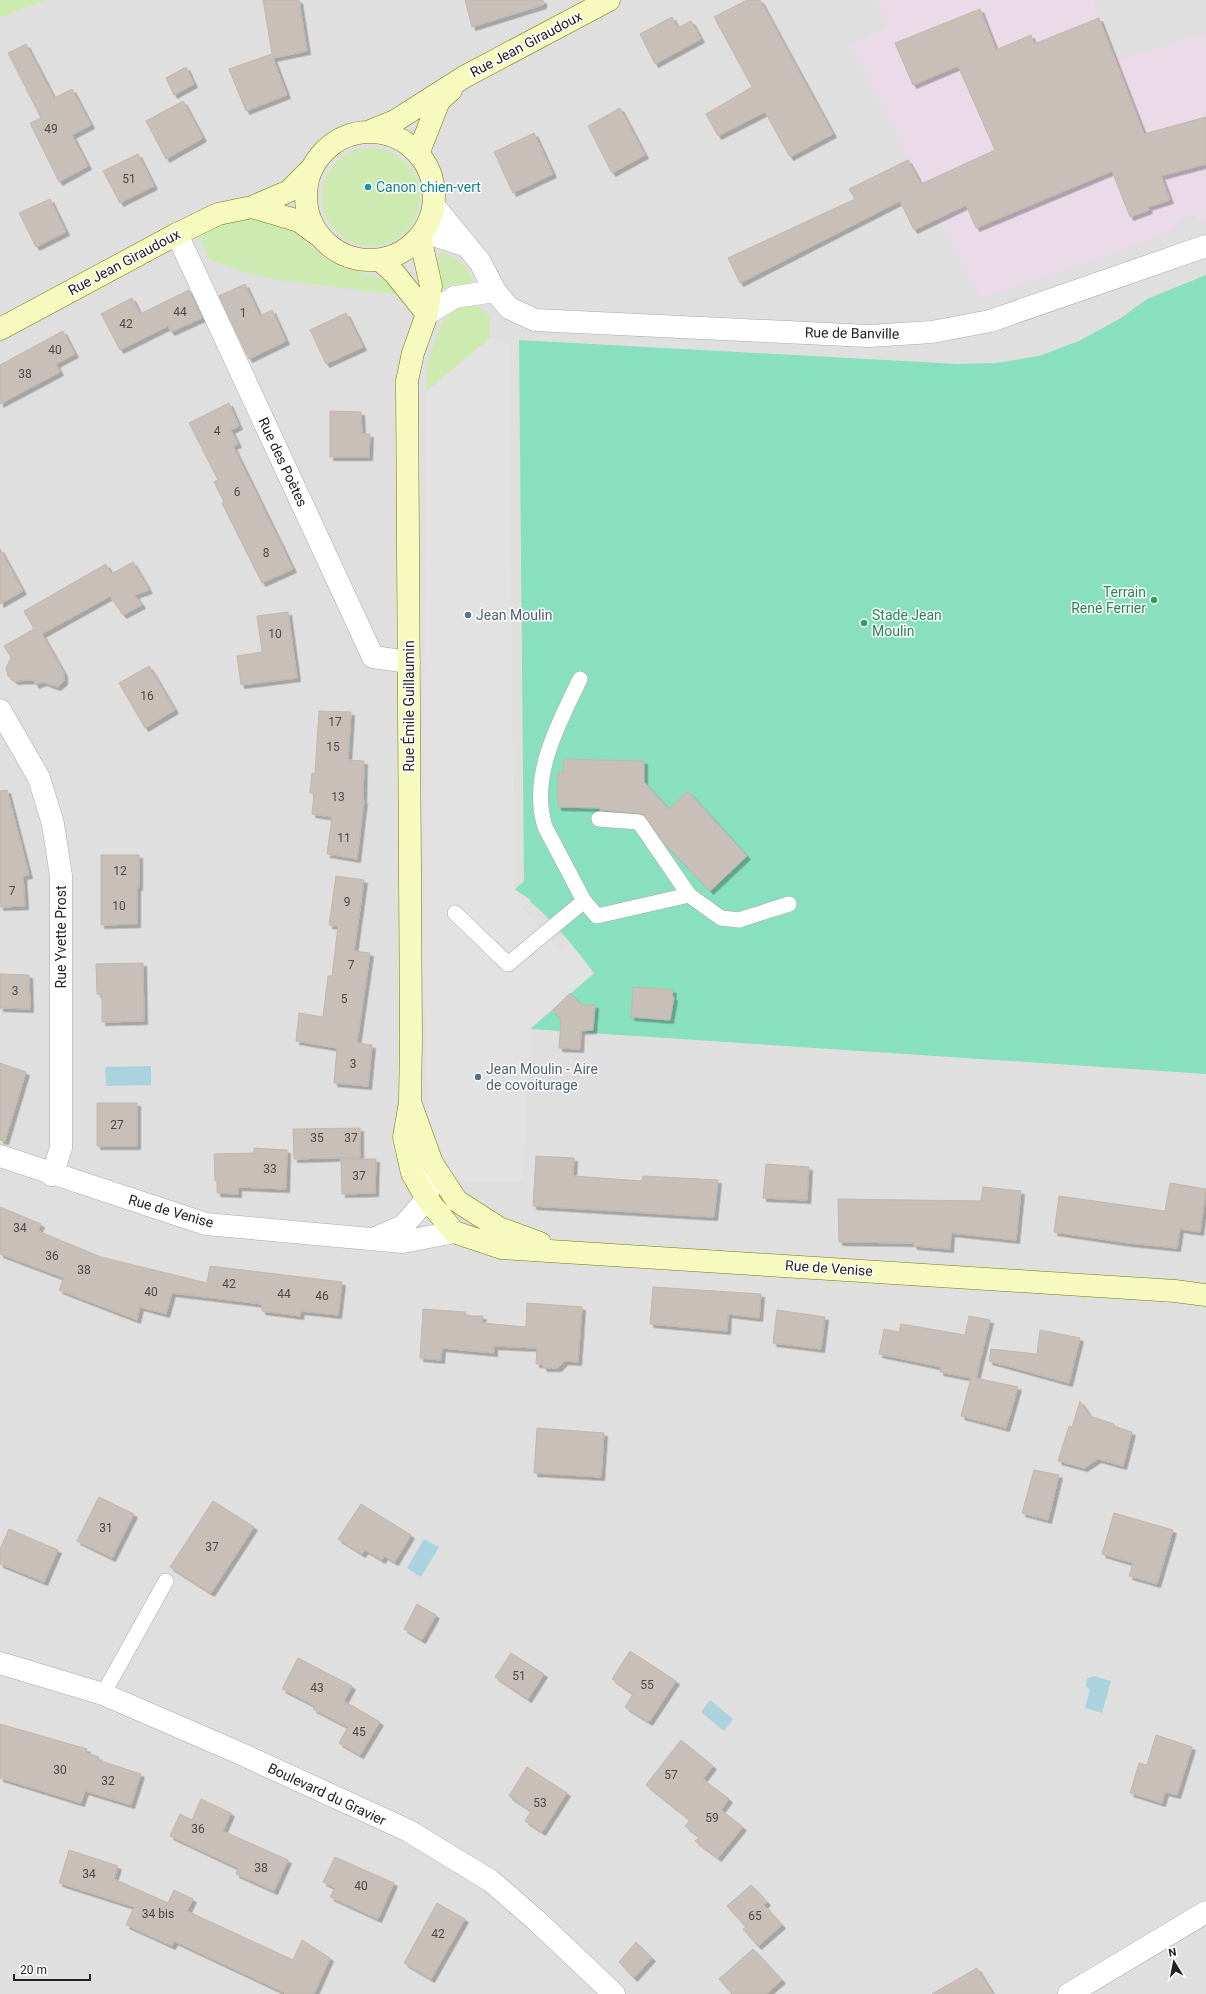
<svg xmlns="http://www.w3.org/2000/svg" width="1206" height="1994" viewBox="0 0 1206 1994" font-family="Roboto,sans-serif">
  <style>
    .residential { fill: #e0dfdf }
    .industrial { fill: #ebdbe8 }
    .grass { fill: #cdebb0 }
    .pitch { fill: #88e0be }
    .parking { fill: #e2e2e2 }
    .water { fill: #aad3df }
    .building { fill: #c7bfb8; stroke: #c4b6ab; filter: url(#shadow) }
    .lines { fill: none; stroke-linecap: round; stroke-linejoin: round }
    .service-casing { stroke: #a9a9a9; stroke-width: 16 }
    .minor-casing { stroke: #a9a9a9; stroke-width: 23 }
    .secondary-casing { stroke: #707d05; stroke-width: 23 }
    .service { stroke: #fff; stroke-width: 15 }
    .minor { stroke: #fff; stroke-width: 22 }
    .secondary { stroke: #f7fabf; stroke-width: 22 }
    .culture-dot { fill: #0f9aa8; stroke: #fff; stroke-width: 1.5 }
    .leisure-dot { fill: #2e9e5b; stroke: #fff; stroke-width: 1.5 }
    .service-dot { fill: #5c6f8a; stroke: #fff; stroke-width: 1.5 }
    .labels { text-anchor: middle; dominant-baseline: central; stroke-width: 3; stroke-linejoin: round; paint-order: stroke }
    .number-label { font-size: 12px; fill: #4b4948 }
    .street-label { font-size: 14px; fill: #222; stroke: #fff }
    .culture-label { font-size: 14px; fill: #0d838f; stroke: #fff; text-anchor: start }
    .leisure-label { font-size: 14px; fill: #27864d; stroke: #fff; text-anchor: end }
    .service-label { font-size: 14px; fill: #4e5e75; stroke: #fff; text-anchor: start }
  </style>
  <defs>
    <filter id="shadow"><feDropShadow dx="3.5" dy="3.5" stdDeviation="0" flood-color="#0004"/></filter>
  </defs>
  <rect width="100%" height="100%" fill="#f2efe9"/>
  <path class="residential" d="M 47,0 L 1206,0 L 1206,1994 L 0,1994 L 0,18 Z"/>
  <path class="industrial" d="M 876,0 L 1092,0 L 1116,60 L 1206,33 L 1206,223 L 1200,221 L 1195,215 L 1178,219 L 1178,225 L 1175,229 L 1168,233 L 1066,270 L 980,298 L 851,45 L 889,24 Z"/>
  <path class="grass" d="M 0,0 L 47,0 L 0,18 Z
    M322 197a49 49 0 1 1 98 0a49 49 0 1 1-98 0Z
    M 248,218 L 271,221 L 297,231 L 315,251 L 332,263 L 379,278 L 400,290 L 400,295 L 278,280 L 241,271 L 208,259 L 199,235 L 224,224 Z
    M 438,253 C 456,254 465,264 473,279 L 470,284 L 454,284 L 440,290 Z
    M 479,306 L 490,317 L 490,338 L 426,391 L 428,361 L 441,324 L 457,307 Z"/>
  <path class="pitch" d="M 1206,275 L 1206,1074 L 530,1029 L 594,973 C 571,943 546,910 514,890 L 524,881 L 519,340 L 958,364 L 996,363 L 1039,356 L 1079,341 L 1121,318 L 1147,299 Z"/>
  <path class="parking" d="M 490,338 L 509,344 L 514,889 L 531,900 L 522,908 L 562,951 L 571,944 L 594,973 L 530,1029 L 523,1181 L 456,1181 L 429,1125 L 423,963 L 426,392 Z"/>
  <path class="water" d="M 151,1066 L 151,1085 L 106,1086 L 105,1067 Z
    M 424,1539 L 439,1547 L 421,1577 L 407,1568 Z
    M 1094,1676 L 1111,1681 L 1102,1713 L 1085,1708 L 1090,1690 L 1086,1686 L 1087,1679 Z
    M 710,1700 L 733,1719 L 724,1731 L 701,1712 Z"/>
  <path class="building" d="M 263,0 L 299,0 L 307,51 L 273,58 L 287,95 L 246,111 L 229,69 L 272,54 Z
    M 465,0 L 543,0 L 543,5 L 472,27 Z
    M 747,0 L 760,0 L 833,134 L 790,157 L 765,112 L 718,136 L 706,114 L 752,87 L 714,17 Z
    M 980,9 L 996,50 L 1031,35 L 1034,44 L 1099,18 L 1144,134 L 1206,117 L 1206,164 L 1161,176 L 1170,200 L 1148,207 L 1149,210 L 1130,217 L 1112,171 L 976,228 L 966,205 L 914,230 L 900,201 L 740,283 L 728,258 L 855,199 L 849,189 L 908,160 L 921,184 L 995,150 L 958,66 L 913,85 L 895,43 Z
    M 672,17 L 678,28 L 691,21 L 701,39 L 655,64 L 640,34 Z
    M 26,44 L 54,98 L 72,89 L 91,125 L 72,135 L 88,166 L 59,182 L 30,123 L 41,118 L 8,53 Z
    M 186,67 L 194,84 L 174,95 L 166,78 Z
    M 183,101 L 203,138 L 166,159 L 146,121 Z
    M 620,108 L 645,155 L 612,173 L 588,126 Z
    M 534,133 L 553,174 L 513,193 L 494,152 Z
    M 138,154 L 154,186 L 120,203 L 103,171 Z
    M 50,199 L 66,232 L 36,247 L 19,213 Z
    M 245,284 L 260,316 L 272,310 L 286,341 L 249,359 L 219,296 Z
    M 189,290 L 202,318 L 171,332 L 168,326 L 120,350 L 101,314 L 132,298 L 140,314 Z
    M 346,313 L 363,347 L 326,364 L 310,330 Z
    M 63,331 L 75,354 L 56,364 L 60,372 L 0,404 L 0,365 Z
    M 229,403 L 239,426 L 231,430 L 238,444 L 233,446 L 293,569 L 262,583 L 222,503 L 224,502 L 214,482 L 218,480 L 189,423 Z
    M 330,411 L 361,412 L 362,434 L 370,434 L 369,457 L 330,457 Z
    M 0,549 L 23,591 L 0,604 Z
    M 133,562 L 149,590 L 135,595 L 142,605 L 123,615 L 110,596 L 42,634 L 64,673 L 64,681 L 61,684 L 57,687 L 43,682 L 36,685 L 33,680 L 15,681 L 8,676 L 6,668 L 11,658 L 4,646 L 34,629 L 24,611 L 106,564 L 111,574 Z
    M 288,612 L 297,678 L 241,685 L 237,656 L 262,652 L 257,616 Z
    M 149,666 L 175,710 L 145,728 L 119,683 Z
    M 319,711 L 351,712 L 348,760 L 364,761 L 363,800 L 364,800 L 357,859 L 327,854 L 332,817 L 312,814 L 314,793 L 310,793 L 312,773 L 315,774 Z
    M 564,759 L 644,761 L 644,782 L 669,809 L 688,791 L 747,856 L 710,891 L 664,843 L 643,814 L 600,810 L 600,808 L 558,807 L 558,772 L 563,772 Z
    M 7,790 L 29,875 L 23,876 L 25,906 L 0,907 L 0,791 Z
    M 101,855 L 139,855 L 139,887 L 137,887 L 137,924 L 101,925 Z
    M 336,876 L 364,880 L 354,951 L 370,953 L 357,1043 L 372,1045 L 368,1086 L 334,1083 L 337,1048 L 296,1041 L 299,1013 L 323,1017 L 328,976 L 332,976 L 338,926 L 329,925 Z
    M 143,963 L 144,1021 L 102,1022 L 102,994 L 97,994 L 96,964 Z
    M 0,974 L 29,975 L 30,1009 L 0,1008 Z
    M 633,987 L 673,990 L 672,997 L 674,997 L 670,1020 L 631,1017 Z
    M 570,993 L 582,1005 L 595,1005 L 593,1030 L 581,1031 L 580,1049 L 559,1048 L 561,1019 L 553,1010 Z
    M 0,1063 L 26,1072 L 5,1141 L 0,1140 Z
    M 97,1103 L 137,1103 L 137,1146 L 97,1146 Z
    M 360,1128 L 360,1157 L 294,1159 L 293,1129 Z
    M 254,1148 L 287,1150 L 286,1189 L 238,1187 L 238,1194 L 217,1193 L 217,1181 L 215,1181 L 214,1154 L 254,1153 Z
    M 536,1156 L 574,1158 L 573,1176 L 642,1181 L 643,1176 L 718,1180 L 714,1217 L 533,1206 Z
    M 341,1159 L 376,1159 L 375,1193 L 342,1194 Z
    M 766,1164 L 809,1167 L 807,1200 L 763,1198 Z
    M 1170,1183 L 1206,1189 L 1200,1232 L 1180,1229 L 1177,1248 L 1128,1243 L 1054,1232 L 1059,1196 L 1165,1211 Z
    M 983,1187 L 1021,1191 L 1016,1240 L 951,1233 L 950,1249 L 914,1246 L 913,1243 L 839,1242 L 838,1199 L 981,1201 Z
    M 0,1207 L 41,1224 L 38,1231 L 101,1257 L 207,1283 L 210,1266 L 342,1282 L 338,1315 L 301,1311 L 300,1316 L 262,1311 L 262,1304 L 172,1293 L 166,1314 L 140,1307 L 137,1320 L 59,1290 L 64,1278 L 0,1254 Z
    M 653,1287 L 761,1294 L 759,1318 L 728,1314 L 727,1331 L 650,1324 Z
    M 527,1303 L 582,1307 L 578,1362 L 565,1361 L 558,1368 L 544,1368 L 542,1364 L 536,1364 L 537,1348 L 494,1346 L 494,1353 L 442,1348 L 441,1360 L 420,1358 L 423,1309 L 466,1312 L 465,1316 L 483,1316 L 482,1323 L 526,1327 Z
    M 777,1310 L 825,1317 L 821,1349 L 773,1343 Z
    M 969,1316 L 990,1320 L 976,1378 L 1018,1387 L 1006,1428 L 961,1416 L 971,1378 L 940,1372 L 941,1367 L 879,1354 L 884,1329 L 899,1332 L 901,1324 L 965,1335 Z
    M 1040,1330 L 1080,1338 L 1069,1383 L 989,1361 L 991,1349 L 1037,1354 Z
    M 1080,1401 L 1090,1416 L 1114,1424 L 1114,1426 L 1132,1432 L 1123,1466 L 1098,1459 L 1084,1468 L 1058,1461 L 1069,1426 L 1072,1427 Z
    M 537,1428 L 604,1433 L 601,1477 L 534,1473 Z
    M 1034,1470 L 1059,1475 L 1048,1520 L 1022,1513 Z
    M 99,1497 L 134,1514 L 112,1558 L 77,1541 Z
    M 213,1501 L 254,1527 L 211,1593 L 170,1567 Z
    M 361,1504 L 411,1535 L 395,1562 L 384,1556 L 382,1560 L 365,1550 L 362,1554 L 338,1539 Z
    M 1114,1513 L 1173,1530 L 1157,1584 L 1129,1576 L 1133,1563 L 1102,1554 Z
    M 9,1529 L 58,1550 L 44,1582 L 0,1564 L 0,1549 Z
    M 417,1604 L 436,1615 L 422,1640 L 404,1629 Z
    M 630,1651 L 676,1681 L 649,1722 L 625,1707 L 633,1694 L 612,1679 Z
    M 511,1653 L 544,1674 L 528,1699 L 495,1677 Z
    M 298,1658 L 352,1686 L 344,1701 L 380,1722 L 360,1755 L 339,1743 L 348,1727 L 313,1709 L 315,1706 L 282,1689 Z
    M 0,1724 L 87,1749 L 86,1753 L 99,1757 L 98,1760 L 141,1774 L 131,1805 L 85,1791 L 81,1803 L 0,1778 Z
    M 1156,1735 L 1192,1747 L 1177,1795 L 1165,1792 L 1162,1803 L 1130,1793 L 1139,1763 L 1147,1765 Z
    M 681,1740 L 713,1766 L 703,1779 L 729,1799 L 721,1810 L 743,1827 L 718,1858 L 695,1841 L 699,1837 L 685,1826 L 690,1820 L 646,1785 Z
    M 527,1767 L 567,1793 L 542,1832 L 525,1821 L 531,1811 L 509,1796 Z
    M 201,1799 L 231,1813 L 223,1831 L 288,1860 L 274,1891 L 236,1874 L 238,1868 L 170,1836 L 180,1814 L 192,1820 Z
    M 69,1850 L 118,1866 L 114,1879 L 168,1903 L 174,1890 L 193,1899 L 187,1911 L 293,1960 L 302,1940 L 330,1958 L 314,1994 L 287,1994 L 174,1941 L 172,1946 L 126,1925 L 134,1907 L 59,1883 Z
    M 335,1857 L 394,1883 L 378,1919 L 330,1897 L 335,1888 L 323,1882 Z
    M 751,1885 L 767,1902 L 764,1905 L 782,1925 L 758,1946 L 743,1929 L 746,1927 L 727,1906 Z
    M 437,1903 L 465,1919 L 431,1979 L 404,1963 Z
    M 636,1942 L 652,1958 L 634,1978 L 619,1962 Z
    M 753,1949 L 782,1980 L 766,1994 L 732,1994 L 719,1979 Z
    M 977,1968 L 993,1994 L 932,1994 Z"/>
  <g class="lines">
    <defs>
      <path id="service" d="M 580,679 C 559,723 529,776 545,827 L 584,901 L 597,916 L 689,895 L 721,918 L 739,920 L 789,904
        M 599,819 L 639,822 L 689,895
        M 455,913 L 508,964 L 584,901
        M 103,1694 L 166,1581"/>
      <path id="minor" d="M 434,206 L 480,262 L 495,291 L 509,308 L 535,320 L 869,336 L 932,332 L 990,321 L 1206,246
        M 424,232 L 467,246
        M 177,234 L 373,657 L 409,662
        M 427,314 L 455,297 L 495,291
        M 0,710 L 39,778 L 53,824 L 61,876 L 61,1148 L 52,1175
        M 0,1156 L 206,1224 L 403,1242 L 454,1232
        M 373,1239 L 403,1226 L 427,1199 L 432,1163
        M 0,1663 L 103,1694 L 237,1752 L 407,1830 L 491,1881 L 537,1921 L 614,1994
        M 1069,1994 L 1206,1912"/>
      <path id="secondary" d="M306 196a64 64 0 1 1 128 0a64 64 0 1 1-128 0Z
        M 368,132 L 395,121 L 464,77 L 609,0
        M 418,154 L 439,101 L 451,90
        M 252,207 L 299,221 L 318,235
        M 420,237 L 431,286 L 427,314 L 413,353 L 407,381 L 411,1039 L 410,1102 L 404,1137 L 412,1173 L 427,1199 L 454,1232 L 502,1248 L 1175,1291 L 1206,1295
        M 380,260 L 395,274 L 427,314
        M 0,329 L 177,234 L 218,214 L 252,207 L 289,191 L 311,169
        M 410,1102 L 432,1163 L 457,1201 L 499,1228 L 540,1243"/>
    </defs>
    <use href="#service" class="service-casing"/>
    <use href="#minor" class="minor-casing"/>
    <use href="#secondary" class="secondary-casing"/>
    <use href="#service" class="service"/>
    <use href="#minor" class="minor"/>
    <use href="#secondary" class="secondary"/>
  </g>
  <circle class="culture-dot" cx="368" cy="187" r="4"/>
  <g class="leisure-dot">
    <circle cx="1154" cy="600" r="4"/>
    <circle cx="864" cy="623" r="4"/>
  </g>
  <g class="service-dot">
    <circle cx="468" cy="615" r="4"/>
    <circle cx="478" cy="1077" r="4"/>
  </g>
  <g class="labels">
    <g class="number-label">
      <text x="51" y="129">49</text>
      <text x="129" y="179">51</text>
      <text x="180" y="312">44</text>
      <text x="243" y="313">1</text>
      <text x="126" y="324">42</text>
      <text x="55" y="350">40</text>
      <text x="25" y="374">38</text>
      <text x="217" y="431">4</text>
      <text x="237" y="492">6</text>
      <text x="266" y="553">8</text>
      <text x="275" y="634">10</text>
      <text x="147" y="696">16</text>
      <text x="335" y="722">17</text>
      <text x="333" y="747">15</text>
      <text x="338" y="797">13</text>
      <text x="344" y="838">11</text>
      <text x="120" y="871">12</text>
      <text x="12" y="891">7</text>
      <text x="347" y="902">9</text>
      <text x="119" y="906">10</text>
      <text x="351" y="965">7</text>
      <text x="15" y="991">3</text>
      <text x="344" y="999">5</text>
      <text x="353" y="1064">3</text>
      <text x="117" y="1125">27</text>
      <text x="317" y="1138">35</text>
      <text x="351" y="1138">37</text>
      <text x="270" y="1169">33</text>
      <text x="359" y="1176">37</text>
      <text x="20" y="1228">34</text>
      <text x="52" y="1256">36</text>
      <text x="84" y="1270">38</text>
      <text x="229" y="1284">42</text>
      <text x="151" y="1292">40</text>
      <text x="284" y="1294">44</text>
      <text x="322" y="1296">46</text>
      <text x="106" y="1528">31</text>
      <text x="212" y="1547">37</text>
      <text x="519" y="1676">51</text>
      <text x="647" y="1685">55</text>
      <text x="317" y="1688">43</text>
      <text x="359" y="1732">45</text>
      <text x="60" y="1770">30</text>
      <text x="671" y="1775">57</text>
      <text x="108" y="1781">32</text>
      <text x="540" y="1803">53</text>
      <text x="712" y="1818">59</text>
      <text x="198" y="1829">36</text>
      <text x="261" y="1868">38</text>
      <text x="89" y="1874">34</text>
      <text x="361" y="1886">40</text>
      <text x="158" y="1914">34 bis</text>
      <text x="755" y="1916">65</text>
      <text x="438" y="1934">42</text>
    </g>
    <g class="street-label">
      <text transform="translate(526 44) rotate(-28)">Rue Jean Giraudoux</text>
      <text transform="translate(124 262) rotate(-28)">Rue Jean Giraudoux</text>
      <text transform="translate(852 333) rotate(1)">Rue de Banville</text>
      <text transform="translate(283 462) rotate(65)">Rue des Poètes</text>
      <text transform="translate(409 706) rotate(-90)">Rue Émile Guillaumin</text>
      <text transform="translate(61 937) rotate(-90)">Rue Yvette Prost</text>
      <text transform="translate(171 1211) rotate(16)">Rue de Venise</text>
      <text transform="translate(829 1268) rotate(4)">Rue de Venise</text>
      <text transform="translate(327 1794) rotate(25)">Boulevard du Gravier</text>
    </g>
    <g class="culture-label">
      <text x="376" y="187">Canon chien-vert</text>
    </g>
    <g class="leisure-label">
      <text x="1146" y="592">Terrain<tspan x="1146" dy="16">René Ferrier</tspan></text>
      <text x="872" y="615" text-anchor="start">Stade Jean<tspan x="872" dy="16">Moulin</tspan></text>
    </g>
    <g class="service-label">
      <text x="476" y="615">Jean Moulin</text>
      <text x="486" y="1069">Jean Moulin - Aire<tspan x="486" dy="16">de covoiturage</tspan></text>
    </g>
  </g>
  <g transform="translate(1174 1962) rotate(350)" stroke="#ffffff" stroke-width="3" paint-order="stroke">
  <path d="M0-3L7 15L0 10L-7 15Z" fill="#222222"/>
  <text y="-6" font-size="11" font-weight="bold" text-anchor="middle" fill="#222222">N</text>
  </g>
  <path d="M14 1974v6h76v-6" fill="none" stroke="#222222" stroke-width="2"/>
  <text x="20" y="1974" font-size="12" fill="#222222" stroke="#ffffff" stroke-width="3" paint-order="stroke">20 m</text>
</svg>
